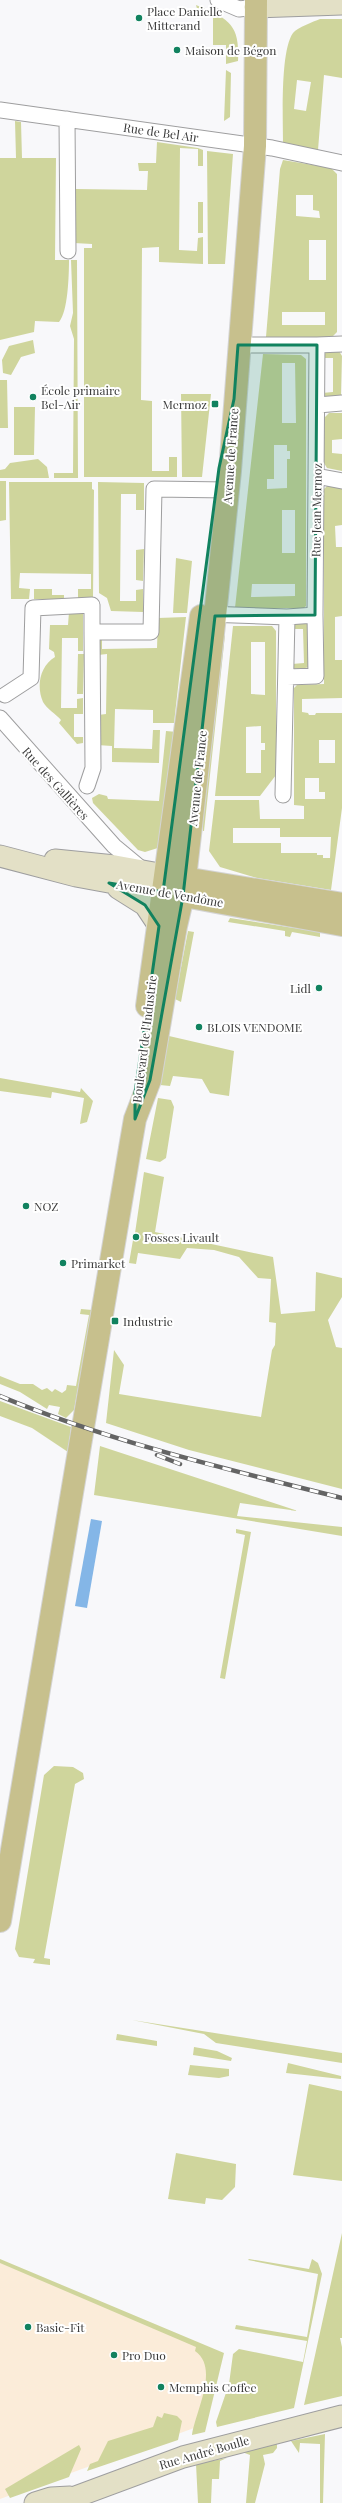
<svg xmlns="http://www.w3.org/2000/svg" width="342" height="2503" viewBox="0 0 342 2503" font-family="'Playfair Display',serif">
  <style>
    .commercial { fill: #fbecd9 }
    .green { fill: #cfd59c; fill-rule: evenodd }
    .water { fill: #84b6e7 }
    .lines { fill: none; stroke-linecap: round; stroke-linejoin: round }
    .street-casing { stroke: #9e9e9f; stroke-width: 17 }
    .secondary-casing { stroke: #9e9e9f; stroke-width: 23 }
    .primary-casing { stroke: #d4d4d4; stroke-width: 24 }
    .street { stroke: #fff; stroke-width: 15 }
    .secondary { stroke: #e3e0c6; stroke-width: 21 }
    .primary { stroke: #c7c08d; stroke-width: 22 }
    .rail-casing { stroke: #646464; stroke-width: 4.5 }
    .rail { stroke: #fff; stroke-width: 3; stroke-dasharray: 9; stroke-linecap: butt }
    .marked { fill: #11825f; fill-opacity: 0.2; stroke: #11825f; stroke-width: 3; stroke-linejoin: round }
    .poi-dot { fill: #11825f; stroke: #fff; stroke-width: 1.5 }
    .labels { text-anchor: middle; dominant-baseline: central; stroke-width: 4; stroke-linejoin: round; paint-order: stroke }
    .poi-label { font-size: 12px; fill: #3b3b3b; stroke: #fff; text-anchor: start }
    .street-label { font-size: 12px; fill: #3b3b3b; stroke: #fff }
  </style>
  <rect width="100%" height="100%" fill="#f8f8fa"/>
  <path class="commercial" d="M 0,2261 L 221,2353 L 205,2424 L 0,2499 Z"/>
  <path class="green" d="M 196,5 C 228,19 240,23 238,61 L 226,64 L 226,45 L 213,45 L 213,17 L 199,16 Z
    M 320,19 L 342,19 L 342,78 L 324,75 L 318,150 L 283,143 C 283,119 280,51 293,33 C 298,27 313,22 320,19 ZM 297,80 L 311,82 L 306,111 L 294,109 Z
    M 226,70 L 231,73 L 230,117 L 224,121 Z
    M 15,121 L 21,122 L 22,158 L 56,158 L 55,260 L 69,260 C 69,275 68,312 59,322 L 35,321 L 34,332 L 0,340 L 0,158 L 16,158 Z
    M 157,142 L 198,148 L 203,150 L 203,166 L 198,166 L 198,149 L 180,148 L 179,250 L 197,251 L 198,238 L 203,237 L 203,264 L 159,262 L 159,247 L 142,248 L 141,400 L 152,401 L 152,471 L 169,471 L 169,457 L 177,457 L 177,477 L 84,477 L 84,248 L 92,248 L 92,244 L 74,243 L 76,189 L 147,190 L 148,171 L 139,171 L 138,163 L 156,163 Z
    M 207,151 L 233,154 L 225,264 L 208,264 Z
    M 283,160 L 331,168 L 337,174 L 337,332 L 332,337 L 266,337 L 280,169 ZM 296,195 L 313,195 L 313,210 L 319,211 L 320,218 L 296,216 ZM 309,240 L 326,240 L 326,280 L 309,280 ZM 325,312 L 325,325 L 282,325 L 282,312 Z
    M 198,202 L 203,202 L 203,233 L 198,233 Z
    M 71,260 L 77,260 L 78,478 L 54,478 L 54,473 L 73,473 L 74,339 L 70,326 L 73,313 Z
    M 33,340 L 35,353 L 21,357 L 11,375 L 3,373 L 2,360 L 9,346 Z
    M 339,351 L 342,356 L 341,395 L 340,398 L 324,398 L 322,393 L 333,392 L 333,358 L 322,358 L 326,352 Z
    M 263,354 L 301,355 L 306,359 L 306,606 L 304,608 L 235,608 ZM 282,363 L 295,363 L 296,423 L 282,423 ZM 274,445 L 287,445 L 287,451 L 290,451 L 290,459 L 287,459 L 287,488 L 267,489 L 267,479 L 274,479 ZM 282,510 L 295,510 L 295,553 L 282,553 ZM 252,584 L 295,584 L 295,596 L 251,597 Z
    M 0,380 L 7,380 L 8,428 L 0,428 Z
    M 181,394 L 211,394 L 202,477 L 182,477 Z
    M 14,407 L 35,407 L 34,455 L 14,455 Z
    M 329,413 L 342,413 L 342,439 L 332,440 L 332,453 L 342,454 L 342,471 L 327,468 L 324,463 L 324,418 Z
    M 38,459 L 47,467 L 49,478 L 0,478 L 0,470 L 5,469 L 10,463 Z
    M 0,481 L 6,481 L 6,520 L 0,521 Z
    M 9,482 L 92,482 L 92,489 L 94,490 L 93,599 L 78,599 L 78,589 L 91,589 L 91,574 L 20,573 L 19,588 L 30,589 L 29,599 L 11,599 Z
    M 98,482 L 144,483 L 144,510 L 136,510 L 136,494 L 121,494 L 120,601 L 136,601 L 136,590 L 143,589 L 143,612 L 111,611 L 107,598 L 99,593 Z
    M 329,484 L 342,486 L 342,525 L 335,526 L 336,547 L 342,547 L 342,616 L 335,617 L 335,660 L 342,660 L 342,698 L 302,699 L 302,712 L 308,713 L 309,715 L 315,715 L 316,713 L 342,713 L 342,808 L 331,890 L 257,878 L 220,867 L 209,851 L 215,800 L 259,800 L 260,819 L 304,819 L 304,806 L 294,805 L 294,688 L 297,685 L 324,684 L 324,489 ZM 319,740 L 335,740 L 335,763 L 319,763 ZM 305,778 L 319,778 L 319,792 L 325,792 L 325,799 L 305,799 ZM 233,828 L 280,828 L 280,837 L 331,837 L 330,858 L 323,858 L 323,855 L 317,855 L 317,853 L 281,853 L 281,843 L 233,843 Z
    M 144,549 L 143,581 L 136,580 L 136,550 Z
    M 176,558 L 192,561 L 187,613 L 173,613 Z
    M 34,589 L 52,589 L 52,595 L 64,595 L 64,599 L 34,599 Z
    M 69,612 L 83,612 L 83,651 L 78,651 L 78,638 L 62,638 L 61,708 L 77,708 L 77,699 L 83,698 L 83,714 L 74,714 L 74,737 L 83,737 L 83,743 L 77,744 L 59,723 L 61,720 C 56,714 47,709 43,702 C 36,686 40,666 55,657 L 54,652 L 49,649 L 50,625 L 68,625 Z
    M 186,617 L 174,723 L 153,723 L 153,710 L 115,709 L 114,748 L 152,749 L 153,730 L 160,730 L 159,763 L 112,762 L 112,746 L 97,745 L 98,715 L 106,714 L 107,654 L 98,655 L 98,641 L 102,638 L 102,649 L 157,648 L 158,618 Z
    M 307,623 L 309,625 L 310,667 L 295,670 L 292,664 L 304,663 L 303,629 L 292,629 L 294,624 Z
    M 233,626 L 272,626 L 276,631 L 276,775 L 260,796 L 215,796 ZM 251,642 L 265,642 L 265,695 L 251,694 ZM 261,726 L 261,743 L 265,743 L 265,750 L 261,750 L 261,773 L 246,773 L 246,727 Z
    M 225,635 L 204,831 L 203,831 L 202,820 L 222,637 Z
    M 78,654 L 84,654 L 83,694 L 77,694 Z
    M 166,731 L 177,732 L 161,847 L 145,852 L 138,850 L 93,803 L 92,798 L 99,794 L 107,796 L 108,799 L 159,801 Z
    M 230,918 L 320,932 L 320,937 L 292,932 L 290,937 L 285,936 L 285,931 L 228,922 Z
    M 188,931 L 194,932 L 181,1002 L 175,999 Z
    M 169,1036 L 234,1051 L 229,1096 L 210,1093 L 202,1079 L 173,1076 L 170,1086 L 160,1085 Z
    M 0,1078 L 80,1092 L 81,1088 L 93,1101 L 87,1122 L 80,1124 L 84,1098 L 52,1092 L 51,1098 L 0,1091 Z
    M 158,1098 L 171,1100 L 174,1107 L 166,1158 L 160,1162 L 146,1159 Z
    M 144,1172 L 164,1177 L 155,1232 L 273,1257 L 281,1314 L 315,1311 L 316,1272 L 342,1278 L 342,1297 L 328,1320 L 336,1347 L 342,1348 L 342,1489 L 189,1450 L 106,1423 L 114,1350 L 124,1365 L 119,1394 L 261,1417 L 272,1350 L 275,1345 L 276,1323 L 269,1322 L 271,1279 L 258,1278 L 239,1257 L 214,1250 L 187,1248 L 180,1259 L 138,1253 L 136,1264 L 129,1263 L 133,1240 L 137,1240 L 138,1234 L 135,1233 Z
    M 81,1309 L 92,1310 L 74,1410 L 66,1418 L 58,1414 L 60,1407 L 49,1405 L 47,1409 L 20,1392 L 0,1384 L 0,1376 L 20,1384 L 33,1384 L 42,1390 L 47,1388 L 52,1392 L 55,1389 L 62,1393 L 66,1390 L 67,1385 L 76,1386 L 89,1315 L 80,1314 Z
    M 0,1401 L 71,1427 L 68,1452 L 32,1428 L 0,1416 Z
    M 100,1446 L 298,1511 L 240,1503 L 237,1516 L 342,1527 L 342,1536 L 94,1495 Z
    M 236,1529 L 251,1532 L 225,1679 L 220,1678 L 245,1535 L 236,1533 Z
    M 54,1766 L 73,1767 L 83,1773 L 84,1779 L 75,1784 L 44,1958 L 50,1959 L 50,1965 L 33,1963 L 35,1959 L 19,1957 L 15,1949 L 44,1775 Z
    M 132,2020 L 342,2053 L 342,2063 L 216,2043 L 204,2034 Z
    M 117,2034 L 157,2041 L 157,2046 L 116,2040 Z
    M 194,2047 L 217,2051 L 232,2058 L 231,2061 L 193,2055 Z
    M 288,2063 L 341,2076 L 341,2079 L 286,2073 Z
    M 190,2065 L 229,2069 L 229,2076 L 219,2078 L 188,2075 Z
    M 309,2084 L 342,2091 L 342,2181 L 293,2175 Z
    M 176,2153 L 236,2164 L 235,2187 L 222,2200 L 206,2198 L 205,2204 L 168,2199 Z
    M 342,2233 L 342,2338 L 340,2338 L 342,2347 L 342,2396 L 304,2405 Z
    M 0,2259 L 224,2353 L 205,2432 L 192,2435 C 195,2412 220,2368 195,2351 L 196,2347 L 0,2263 Z
    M 249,2259 L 309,2269 L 312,2259 L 318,2263 L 322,2274 L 294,2408 L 217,2427 L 216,2422 L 229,2384 L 233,2354 L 239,2349 L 303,2362 L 307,2341 L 235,2329 L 236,2325 L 307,2337 L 318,2274 L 248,2260 Z
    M 164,2413 L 177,2416 L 182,2421 L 178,2440 L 87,2471 L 90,2464 L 98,2461 L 108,2441 L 153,2427 L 157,2416 L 162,2418 Z
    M 325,2434 L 323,2503 L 320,2503 L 320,2444 L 300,2443 L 299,2453 L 291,2441 Z
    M 277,2444 L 277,2448 L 273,2453 L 263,2455 L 265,2464 L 255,2503 L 246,2503 L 250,2455 L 242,2452 Z
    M 79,2445 L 81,2449 L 69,2477 L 10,2498 L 5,2489 Z
    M 227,2458 L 220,2461 L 219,2479 L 212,2479 L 211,2503 L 198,2503 L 196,2464 Z"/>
  <path class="water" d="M 91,1519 L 102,1521 L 87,1608 L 75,1606 Z"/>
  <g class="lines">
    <defs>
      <path id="street" d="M 218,0 L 239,9 L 255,7
        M 0,110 L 272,148 L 342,163
        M 67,119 L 68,251
        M 238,345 L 317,345
        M 318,405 L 342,403
        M 316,476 L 342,481
        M 206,614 L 287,617 L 315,615 L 316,676 L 287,677
        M 315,615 L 317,345 L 342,344
        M 5,695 L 31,678 L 33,608 L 92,605 L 92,632 L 151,632 L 154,489 L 228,490
        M 0,718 L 114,846 L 143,870
        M 87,786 L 93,768 L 92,632
        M 283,795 L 287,617"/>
      <path id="secondary" d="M 255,7 L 342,4
        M 0,856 L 76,876 L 163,892
        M 55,860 L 115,866 L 165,875
        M 118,888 L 145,905 L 159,926
        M 35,2503 L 51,2498 L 70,2497
        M 59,2503 L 183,2457 L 342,2416"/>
      <path id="primary" d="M 172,876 L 342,904
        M 168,893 L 342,925
        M 147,1006 L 201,616
        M 0,1921 L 131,1142 L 135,1119 L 150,1080 L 176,926 L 183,896 L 215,616 L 230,471 L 255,146 L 256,0"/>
    </defs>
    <use href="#street" class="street-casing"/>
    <use href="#secondary" class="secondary-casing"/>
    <use href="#primary" class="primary-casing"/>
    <use href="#street" class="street"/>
    <use href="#secondary" class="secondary"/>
    <use href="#primary" class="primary"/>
    <defs>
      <path id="rail" d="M 0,1396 C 111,1442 226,1469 342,1498
        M 157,1455 L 180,1464"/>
    </defs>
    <use href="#rail" class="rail-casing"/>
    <use href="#rail" class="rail"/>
  </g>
  <path class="marked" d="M 238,345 L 317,345 L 315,615 L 215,616 L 183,896 L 150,1080 L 135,1119 L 135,1093 L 159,926 L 145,905 L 109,883 L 163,892 L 219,468 L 234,399 Z"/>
  <g class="poi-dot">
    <circle cx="139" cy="18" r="4"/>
    <circle cx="177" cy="50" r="4"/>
    <circle cx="33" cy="397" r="4"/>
    <rect x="211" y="400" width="8" height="8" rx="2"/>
    <circle cx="319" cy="988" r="4"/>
    <circle cx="199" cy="1027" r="4"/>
    <circle cx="26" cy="1206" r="4"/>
    <circle cx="136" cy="1237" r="4"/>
    <circle cx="63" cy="1263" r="4"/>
    <rect x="111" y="1317" width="8" height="8" rx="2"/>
    <circle cx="28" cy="2327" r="4"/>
    <circle cx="114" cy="2355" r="4"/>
    <circle cx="161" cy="2387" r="4"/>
  </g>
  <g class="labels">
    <g class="poi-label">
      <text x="147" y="11">Place Danielle<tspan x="147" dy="14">Mitterand</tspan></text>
      <text x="185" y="50">Maison de Bégon</text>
      <text x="41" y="390">École primaire<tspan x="41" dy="14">Bel-Air</tspan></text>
      <text x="207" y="404" text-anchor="end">Mermoz</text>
      <text x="311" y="988" text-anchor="end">Lidl</text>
      <text x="207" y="1027">BLOIS VENDOME</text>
      <text x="34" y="1206">NOZ</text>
      <text x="144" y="1237">Fosses Livault</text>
      <text x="71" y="1263">Primarket</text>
      <text x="123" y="1321">Industrie</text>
      <text x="36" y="2327">Basic-Fit</text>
      <text x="122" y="2355">Pro Duo</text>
      <text x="169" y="2387">Memphis Coffee</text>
    </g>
    <g class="street-label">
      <text transform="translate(161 132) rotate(8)">Rue de Bel Air</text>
      <text transform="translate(230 456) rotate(-86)">Avenue de France</text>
      <text transform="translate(316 510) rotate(-89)">Rue Jean Mermoz</text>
      <text transform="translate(197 778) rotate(-84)">Avenue de France</text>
      <text transform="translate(56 783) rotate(48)">Rue des Gallières</text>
      <text transform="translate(170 893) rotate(10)">Avenue de Vendôme</text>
      <text transform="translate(144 1039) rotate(-83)">Boulevard de l'Industrie</text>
      <text transform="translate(204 2452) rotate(-16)">Rue André Boulle</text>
    </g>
  </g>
</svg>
